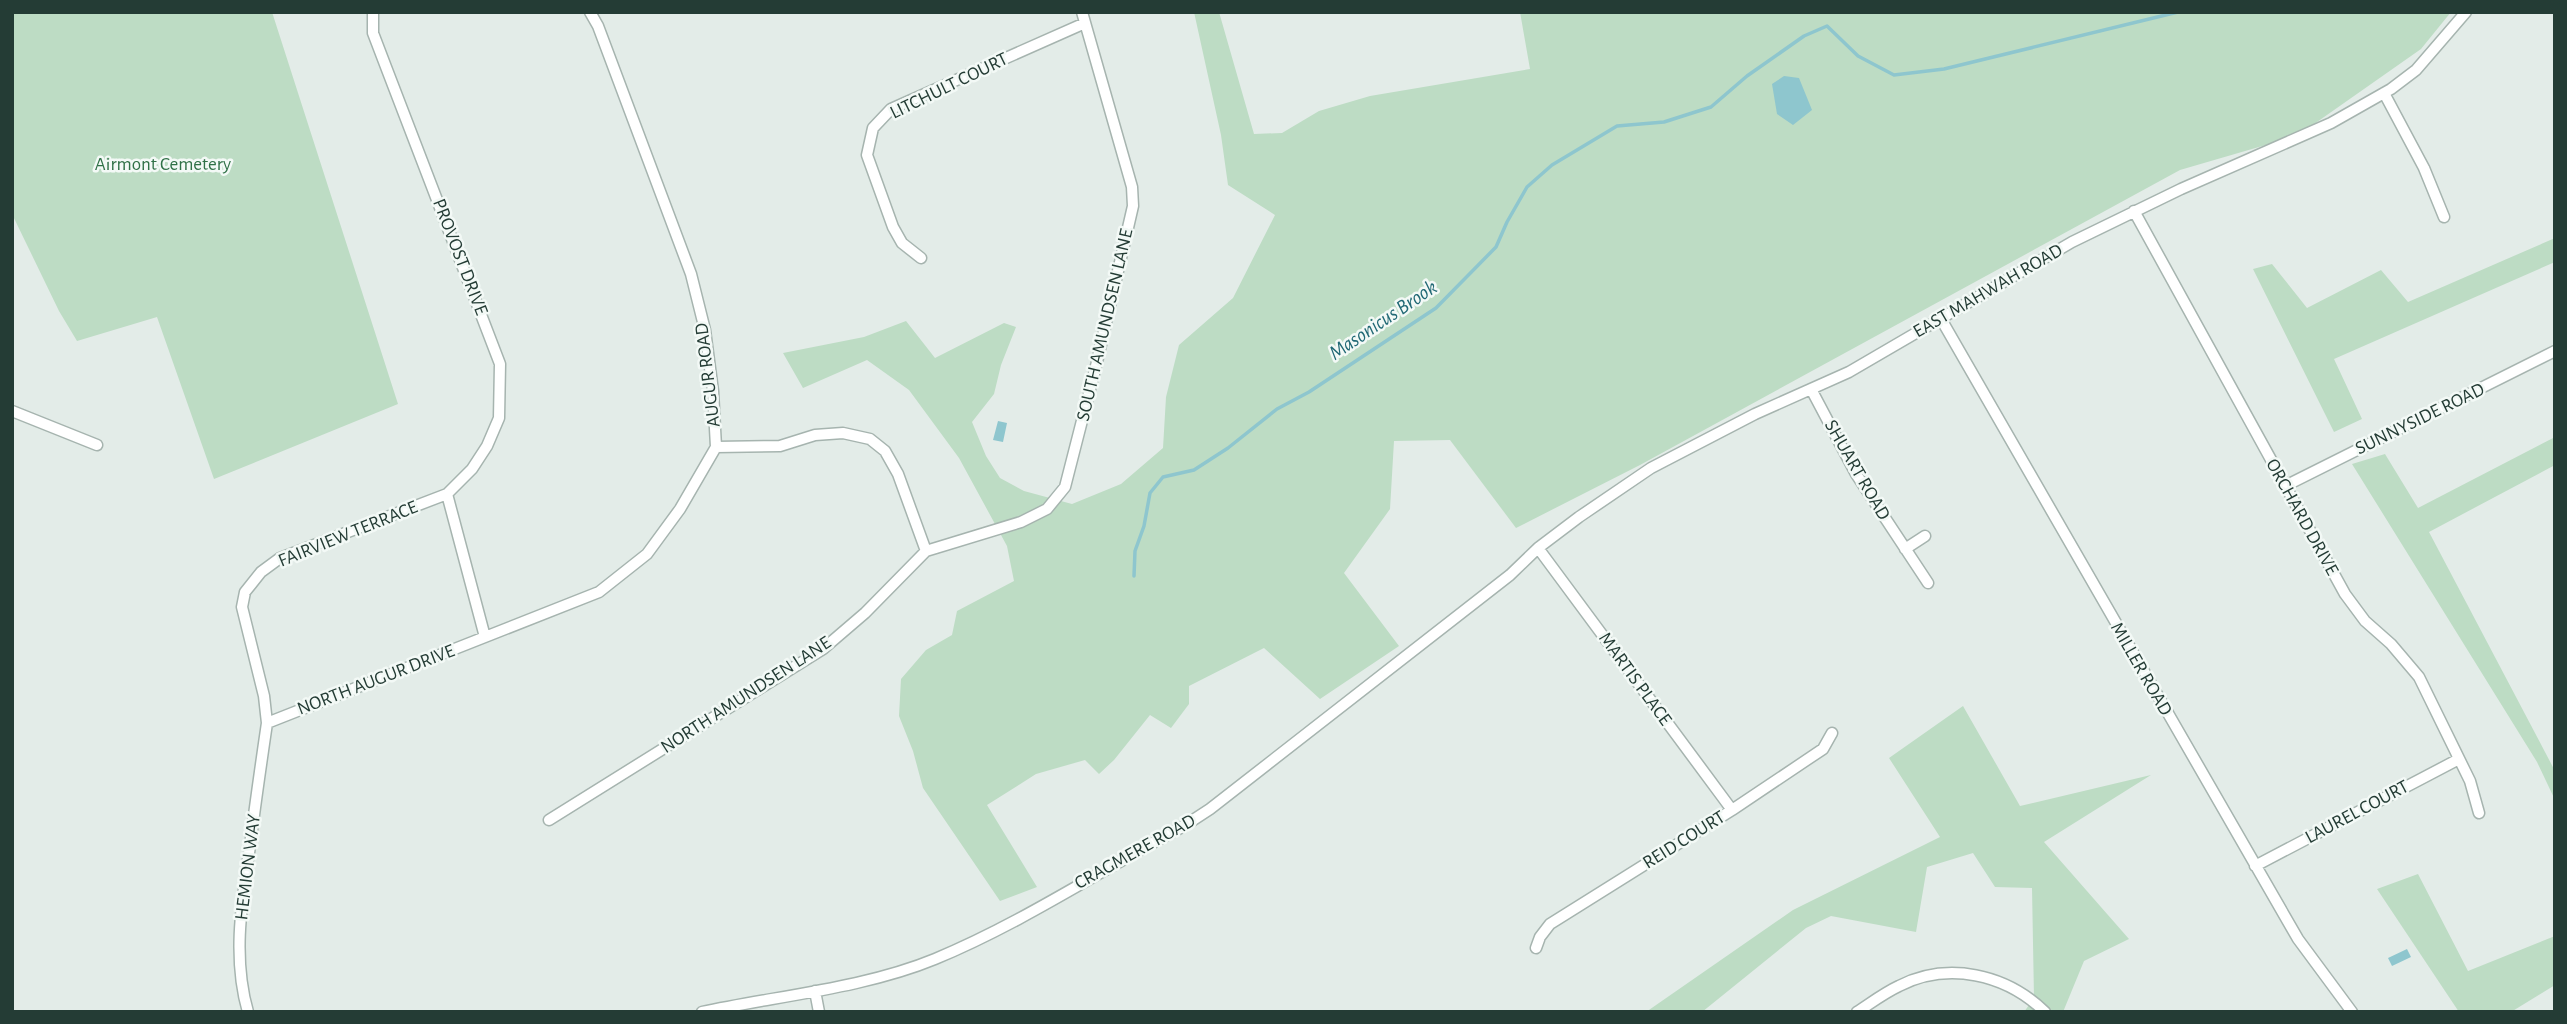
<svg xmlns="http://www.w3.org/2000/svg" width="2567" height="1024" viewBox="0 0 2567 1024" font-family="'Alegreya Sans',sans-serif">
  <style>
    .green { fill: #bddcc4 }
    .water { fill: #8ec6ce }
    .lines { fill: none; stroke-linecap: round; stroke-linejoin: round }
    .stream { stroke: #8ec6ce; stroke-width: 3.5 }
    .minor-casing { stroke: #a6b4af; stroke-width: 13 }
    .minor { stroke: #fff; stroke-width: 10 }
    .labels { text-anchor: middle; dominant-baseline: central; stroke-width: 5; stroke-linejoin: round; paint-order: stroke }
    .street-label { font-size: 19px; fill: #243c35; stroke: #f3f9f6 }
    .park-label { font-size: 19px; fill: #307147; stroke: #f3f9f6 }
    .water-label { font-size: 21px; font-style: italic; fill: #216975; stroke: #f3f9f6 }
  </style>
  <rect width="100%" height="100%" fill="#e3ece8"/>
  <path class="green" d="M 12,12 L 272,12 L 398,404 L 214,479 L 157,317 L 77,341 L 59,311 L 12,214 Z
    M 1194,12 L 1219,12 L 1254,134 L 1282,133 L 1319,111 L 1370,96 L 1530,69 L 1520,12 L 2451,12 L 2421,49 L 2297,136 L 2180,170 L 1640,465 L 1516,528 L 1450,440 L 1394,441 L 1390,509 L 1344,573 L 1399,646 L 1320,699 L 1264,648 L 1189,686 L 1189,704 L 1171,728 L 1150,715 L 1114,760 L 1099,774 L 1085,760 L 1036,774 L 987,805 L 1037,887 L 1000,901 L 923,788 L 913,751 L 899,716 L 901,679 L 926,650 L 952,635 L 957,611 L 1014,581 L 1007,546 L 959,458 L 909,390 L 867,360 L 803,388 L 783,353 L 864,337 L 906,321 L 935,358 L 1004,323 L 1016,327 L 1001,365 L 994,394 L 972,422 L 986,456 L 1000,478 L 1024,491 L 1072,504 L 1121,484 L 1163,448 L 1166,397 L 1179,345 L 1233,298 L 1275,215 L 1228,185 L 1221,135 Z
    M 2555,238 L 2555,262 L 2334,359 L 2362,419 L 2334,432 L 2253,269 L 2272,264 L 2307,308 L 2381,270 L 2408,302 Z
    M 2555,437 L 2555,465 L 2429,532 L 2555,771 L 2555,800 L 2537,762 L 2352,464 L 2385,454 L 2418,508 Z
    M 1963,706 L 2020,806 L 2151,775 L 2044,842 L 2129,939 L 2084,961 L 2063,1012 L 2024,1012 L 2034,998 L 2032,888 L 1995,887 L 1973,853 L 1927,867 L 1916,932 L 1831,916 L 1806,928 L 1702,1012 L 1646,1012 L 1793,910 L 1940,837 L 1889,758 Z
    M 2418,874 L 2468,971 L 2555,936 L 2555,985 L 2511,1012 L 2459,1012 L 2377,889 Z"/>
  <path class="water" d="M 1784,76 L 1799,78 L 1812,110 L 1793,125 L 1777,114 L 1772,84 Z
    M 998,421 L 1007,423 L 1003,442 L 993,440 Z
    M 2407,949 L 2411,957 L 2392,966 L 2388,958 Z"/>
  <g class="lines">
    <path class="stream" d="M 1134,576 L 1135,551 L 1144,526 L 1150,493 L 1163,477 L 1194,470 L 1228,448 L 1277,409 L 1309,392 L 1436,308 L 1496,247 L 1507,222 L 1527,187 L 1552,165 L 1617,126 L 1664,122 L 1711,107 L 1747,76 L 1804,36 L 1827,26 L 1858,56 L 1894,75 L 1944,69 L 2178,12"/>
    <defs>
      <path id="minor" d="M 2384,93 L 2424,168 L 2444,217
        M 2134,211 L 2345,594 L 2365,621 L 2391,644 L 2419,677 L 2470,781 L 2479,813
        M 921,258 L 902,243 L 893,227 L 867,155 L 873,128 L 891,109 L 1085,23
        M 1941,319 L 2298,939 L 2352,1012
        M 1811,389 L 1856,474 L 1928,583
        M 12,411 L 97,445
        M 716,447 L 780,446 L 815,435 L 843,433 L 870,439 L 885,451 L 898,474 L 926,551
        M 2285,486 L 2555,351
        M 447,494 L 485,637
        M 1538,548 L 1732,810
        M 1905,549 L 1925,536
        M 267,723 L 599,592 L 647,554 L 680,509 L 716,447 L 713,391 L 705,330 L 691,274 L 598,26 L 590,12
        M 549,820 L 823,649 L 865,613 L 926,551 L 1021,522 L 1047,509 L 1065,487 L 1097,362 L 1133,206 L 1132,187 L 1082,12
        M 2255,866 L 2459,759
        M 1536,948 L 1540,937 L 1550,924 L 1732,810 L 1823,749 L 1832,733
        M 815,991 L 819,1012
        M 248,1012 C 232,957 242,901 250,846 C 255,805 261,764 267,723 L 264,696 L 242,607 L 245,592 L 261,572 L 280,558 L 447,494 L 472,469 L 487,446 L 499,418 L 500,364 L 386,67 L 373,33 L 373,12
        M 702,1012 C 777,996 865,988 935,959 C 1022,923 1101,870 1184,826 L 1210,809 L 1510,575 L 1538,548 L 1579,517 L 1651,468 L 1755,414 L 1849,372 L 2072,242 L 2181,189 L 2331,123 L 2391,89 L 2416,70 L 2466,12
        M 1857,1012 C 1871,1003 1884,993 1899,986 C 1948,961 2006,974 2045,1012"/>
    </defs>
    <use href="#minor" class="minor-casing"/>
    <use href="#minor" class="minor"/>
  </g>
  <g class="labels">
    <g class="street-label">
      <text transform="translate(949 86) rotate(-26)">LITCHULT COURT</text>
      <text transform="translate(460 257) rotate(69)">PROVOST DRIVE</text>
      <text transform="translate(1988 291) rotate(-30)">EAST MAHWAH ROAD</text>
      <text transform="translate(1105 325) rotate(-77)">SOUTH AMUNDSEN LANE</text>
      <text transform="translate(708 375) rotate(-97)">AUGUR ROAD</text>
      <text transform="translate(2420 419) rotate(-26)">SUNNYSIDE ROAD</text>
      <text transform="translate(1857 470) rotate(60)">SHUART ROAD</text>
      <text transform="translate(2302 517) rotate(61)">ORCHARD DRIVE</text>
      <text transform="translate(348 534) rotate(-22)">FAIRVIEW TERRACE</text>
      <text transform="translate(2141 669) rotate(60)">MILLER ROAD</text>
      <text transform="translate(1635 679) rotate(54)">MARTIS PLACE</text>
      <text transform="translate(376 680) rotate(-21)">NORTH AUGUR DRIVE</text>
      <text transform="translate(746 695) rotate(-33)">NORTH AMUNDSEN LANE</text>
      <text transform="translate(2357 812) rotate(-28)">LAUREL COURT</text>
      <text transform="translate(1684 840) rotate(-32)">REID COURT</text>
      <text transform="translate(1135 852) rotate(-29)">CRAGMERE ROAD</text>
      <text transform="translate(248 867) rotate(-83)">HEMION WAY</text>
    </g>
    <g class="park-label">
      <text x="163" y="164">Airmont Cemetery</text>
    </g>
    <g class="water-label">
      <text transform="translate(1383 320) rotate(-34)">Masonicus Brook</text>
    </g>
  </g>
  <rect width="2567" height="1024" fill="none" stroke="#243c35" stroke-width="28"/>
</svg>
